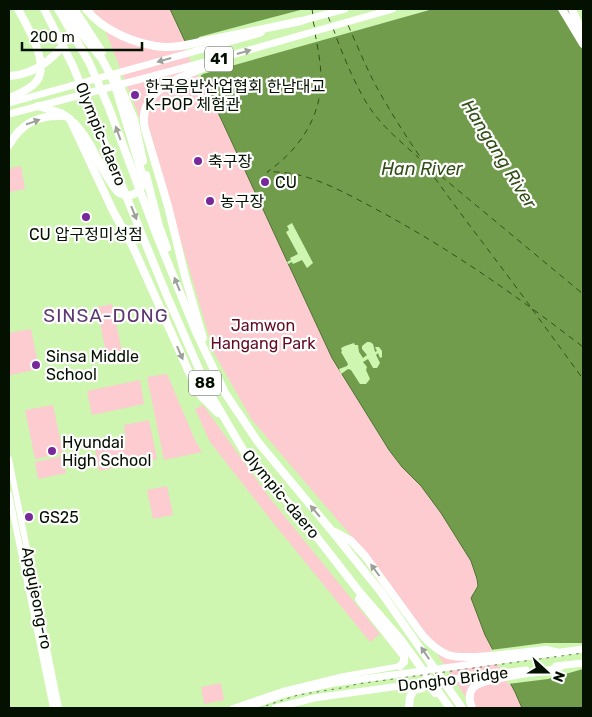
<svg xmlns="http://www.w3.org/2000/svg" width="592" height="717" viewBox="0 0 592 717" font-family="Rubik,'Noto Sans KR',sans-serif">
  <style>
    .green { fill: #fcccd0 }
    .water { fill: #709c4c; stroke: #507235 }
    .pier { fill: #cef6b1 }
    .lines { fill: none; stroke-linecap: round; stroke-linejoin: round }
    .ferry { stroke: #325018; stroke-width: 1; stroke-dasharray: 6 5; stroke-linecap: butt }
    .tertiary { stroke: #fff; stroke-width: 5.5 }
    .secondary { stroke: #fff; stroke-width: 6 }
    .primary { stroke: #fff; stroke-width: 7 }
    .trunk { stroke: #fff; stroke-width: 8 }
    .rail { stroke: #627a52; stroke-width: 1; stroke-dasharray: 2.5 5; stroke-linecap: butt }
    .oneway { fill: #9ba099 }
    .poi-dot { fill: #77299b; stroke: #fff; stroke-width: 2 }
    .labels { text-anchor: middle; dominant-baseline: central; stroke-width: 4.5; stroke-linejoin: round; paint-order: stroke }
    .shield { fill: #fff; stroke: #50584c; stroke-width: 1 }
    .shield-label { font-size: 15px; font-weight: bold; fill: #051100 }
    .poi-label { font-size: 16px; fill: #051100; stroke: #fff; text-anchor: start }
    .street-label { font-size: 16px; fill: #051100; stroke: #fff }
    .park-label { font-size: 16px; fill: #640b23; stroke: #fff }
    .water-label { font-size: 18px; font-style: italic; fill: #325018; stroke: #fff }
    .quarter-label { font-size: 19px; letter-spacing: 1px; fill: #5d3871; stroke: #fff }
  </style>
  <rect width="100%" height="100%" fill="#cef6b1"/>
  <path class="green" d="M 91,9 L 170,9 L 332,358 L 389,450 L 402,467 L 421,486 L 441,513 L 471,561 L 477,579 L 478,586 L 473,592 L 485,635 L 515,692 L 522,708 L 473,708 L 422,631 L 364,551 L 252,420 L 214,353 L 175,221 L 136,108 L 105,30 Z
    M 21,166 L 25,189 L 9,192 L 9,173 L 11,168 Z
    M 112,304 L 124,361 L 108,364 L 97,307 Z
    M 31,329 L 39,369 L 10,375 L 9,333 Z
    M 167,374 L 195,440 L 202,452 L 164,460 L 147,377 Z
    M 140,380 L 144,404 L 92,415 L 87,391 Z
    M 53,405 L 63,453 L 35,459 L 25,410 Z
    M 203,405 L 269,497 L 380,634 L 370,642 L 271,520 L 210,442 L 195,409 Z
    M 149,420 L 157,459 L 99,471 L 95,448 L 126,441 L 124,425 Z
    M 63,456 L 66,473 L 38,479 L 35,462 Z
    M 167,486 L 173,515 L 153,519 L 147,490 Z
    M 221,683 L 224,700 L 204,704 L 201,687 Z"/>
  <path class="water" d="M 170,9 L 569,9 L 583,47 L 583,708 L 522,708 L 515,692 L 485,635 L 471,598 L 478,586 L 477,579 L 471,561 L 441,513 L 421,486 L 402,467 L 389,450 L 332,358 Z"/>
  <path class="pier" d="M 304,9 L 433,9 L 203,74 L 198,78 L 182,42 L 197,40 L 199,37 Z
    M 292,223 L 313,263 L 307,268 L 302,260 L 293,264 L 292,262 L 288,264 L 287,262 L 291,260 L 290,258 L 298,254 L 286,232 L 289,230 L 287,226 Z
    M 367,342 L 370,342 L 373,344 L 375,352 L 377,351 L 375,347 L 379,347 L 382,351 L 382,357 L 380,358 L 378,353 L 376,355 L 380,363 L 377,368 L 373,368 L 368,359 L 363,362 L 367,367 L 366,370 L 370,379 L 366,384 L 360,384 L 351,370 L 348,369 L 341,374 L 339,369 L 347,366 L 348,364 L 341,352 L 342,351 L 341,348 L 345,346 L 354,343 L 355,345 L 358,345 L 359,352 L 363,358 L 367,355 L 362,349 L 362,346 Z
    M 544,643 L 583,643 L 583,669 L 548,679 L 508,684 L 490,650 Z"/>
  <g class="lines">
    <path class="ferry" d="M 312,9 L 313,15
      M 328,16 L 331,24
      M 313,21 L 315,29
      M 348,25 C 357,45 365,65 375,84 C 418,163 477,233 530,306
      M 333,28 C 342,53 352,78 366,102 C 379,124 400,141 419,158
      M 315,33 C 318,49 321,64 321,79 C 321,118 298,151 267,172 C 304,170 338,189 370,206 C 446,246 516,295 583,347
      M 424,162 L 583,294
      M 532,309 L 583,379"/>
    <path class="tertiary" d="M 232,708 L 282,691 L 343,676 L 400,666"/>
    <path class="secondary" d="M 9,459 L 59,708
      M 9,494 L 53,708"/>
    <path class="primary" d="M 297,22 L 345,9
      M 9,103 L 261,33
      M 9,114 L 228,56 L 393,9
      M 556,666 L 583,663
      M 427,682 L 526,670
      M 246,708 L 284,694 L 334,683 L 583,649
      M 275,708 L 314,698 L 414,684"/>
    <path class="trunk" d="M 44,9 L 73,66 L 167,296 L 209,392 L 245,453 L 309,527 L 361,594 L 402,641 L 450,708
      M 58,9 L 89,62 L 109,108 L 157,236 L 196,332 L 225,393 L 258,442 L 331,530 L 381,592 L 462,708
      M 65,9 L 81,33 L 102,59 L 114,82 L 143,177 C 144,192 131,200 118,192 C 100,172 94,143 74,123
      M 74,9 L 102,52
      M 86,9 C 103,31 137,45 164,47 C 180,48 198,42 214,39 C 243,33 272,27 301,21
      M 562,9 L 583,44
      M 572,9 L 583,34
      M 9,76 C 36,75 61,55 72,29
      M 116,77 L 134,119 L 143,161
      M 9,99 C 17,94 29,90 35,83 C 52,66 27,26 18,9
      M 38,106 L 61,113 L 70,119 L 113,211 L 133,247 L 188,370 L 201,396 L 218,413
      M 9,145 C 21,124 37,115 62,116
      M 146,175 L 159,226 L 167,248
      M 203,338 L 185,276 L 168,206 L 145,129 C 134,83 199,74 228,56
      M 335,532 L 351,541 L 365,556 L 423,636 C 431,644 438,651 448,655 C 467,661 524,652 546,650 L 559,653
      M 359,599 L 404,656 L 404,662 L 400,666
      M 403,689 L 416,686 L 429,686 L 435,693
      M 409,707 L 410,697 L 414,690 L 422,688
      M 472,708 C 470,702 468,696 472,689 C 479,678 537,672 552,670 L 561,666"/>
    <path class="rail" d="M 259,708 L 298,695 L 347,687 L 357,684 L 583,653"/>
  </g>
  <defs><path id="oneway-solid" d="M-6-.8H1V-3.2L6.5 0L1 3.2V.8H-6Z" transform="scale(1.25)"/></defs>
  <g class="oneway">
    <use href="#oneway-solid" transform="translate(244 52) rotate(-16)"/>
    <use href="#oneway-solid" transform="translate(164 60) rotate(164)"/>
    <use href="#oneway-solid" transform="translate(33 122) rotate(-19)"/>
    <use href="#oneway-solid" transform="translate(118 133) rotate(-110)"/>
    <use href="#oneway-solid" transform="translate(134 213) rotate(68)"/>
    <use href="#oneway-solid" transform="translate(177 284) rotate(-112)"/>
    <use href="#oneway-solid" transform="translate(180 353) rotate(66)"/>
    <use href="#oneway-solid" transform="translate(315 511) rotate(-130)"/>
    <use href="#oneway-solid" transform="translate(375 570) rotate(-127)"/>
    <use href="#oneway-solid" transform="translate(425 653) rotate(-124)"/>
  </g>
  <g class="poi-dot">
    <circle cx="135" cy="95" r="5"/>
    <circle cx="198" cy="161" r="5"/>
    <circle cx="265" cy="182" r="5"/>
    <circle cx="210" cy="201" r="5"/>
    <circle cx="86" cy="217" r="5"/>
    <circle cx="36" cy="365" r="5"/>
    <circle cx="52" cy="451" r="5"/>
    <circle cx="29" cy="517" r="5"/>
  </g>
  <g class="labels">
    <g class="shield">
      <rect x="205" y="46.5" width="28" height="25" rx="4"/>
      <rect x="189" y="370.5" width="32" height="25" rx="4"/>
    </g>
    <g class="shield-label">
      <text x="219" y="59">41</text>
      <text x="205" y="383">88</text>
    </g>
    <g class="poi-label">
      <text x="145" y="86">한국음반산업협회 한남대교<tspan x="145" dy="18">K-POP 체험관</tspan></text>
      <text x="208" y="161">축구장</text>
      <text x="275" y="182">CU</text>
      <text x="220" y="201">농구장</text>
      <text x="86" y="234" text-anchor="middle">CU 압구정미성점</text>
      <text x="46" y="356">Sinsa Middle<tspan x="46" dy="18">School</tspan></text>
      <text x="62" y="442">Hyundai<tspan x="62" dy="18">High School</tspan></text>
      <text x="39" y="517">GS25</text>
    </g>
    <g class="street-label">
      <text transform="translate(101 134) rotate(68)">Olympic-daero</text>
      <text transform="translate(281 494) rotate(50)">Olympic-daero</text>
      <text transform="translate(37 598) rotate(79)">Apgujeong-ro</text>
      <text transform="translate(453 679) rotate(-7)">Dongho Bridge</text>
    </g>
    <g class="park-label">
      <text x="263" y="325">Jamwon<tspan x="263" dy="18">Hangang Park</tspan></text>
    </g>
    <g class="water-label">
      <text transform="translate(499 154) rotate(58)">Hangang River</text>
      <text x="422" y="169">Han River</text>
    </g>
    <g class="quarter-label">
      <text x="106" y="315">SINSA-DONG</text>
    </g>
  </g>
  <rect width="592" height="717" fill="none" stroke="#051100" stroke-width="20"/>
  <g transform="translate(547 672) rotate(111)" stroke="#ffffff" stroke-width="4" paint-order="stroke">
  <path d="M0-4L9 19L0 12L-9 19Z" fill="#051100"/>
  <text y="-8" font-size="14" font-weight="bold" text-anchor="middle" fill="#051100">N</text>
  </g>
  <path d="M22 42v8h120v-8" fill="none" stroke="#051100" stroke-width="2.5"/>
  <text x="30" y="42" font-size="15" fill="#051100" stroke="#ffffff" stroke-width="4" paint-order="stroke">200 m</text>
</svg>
